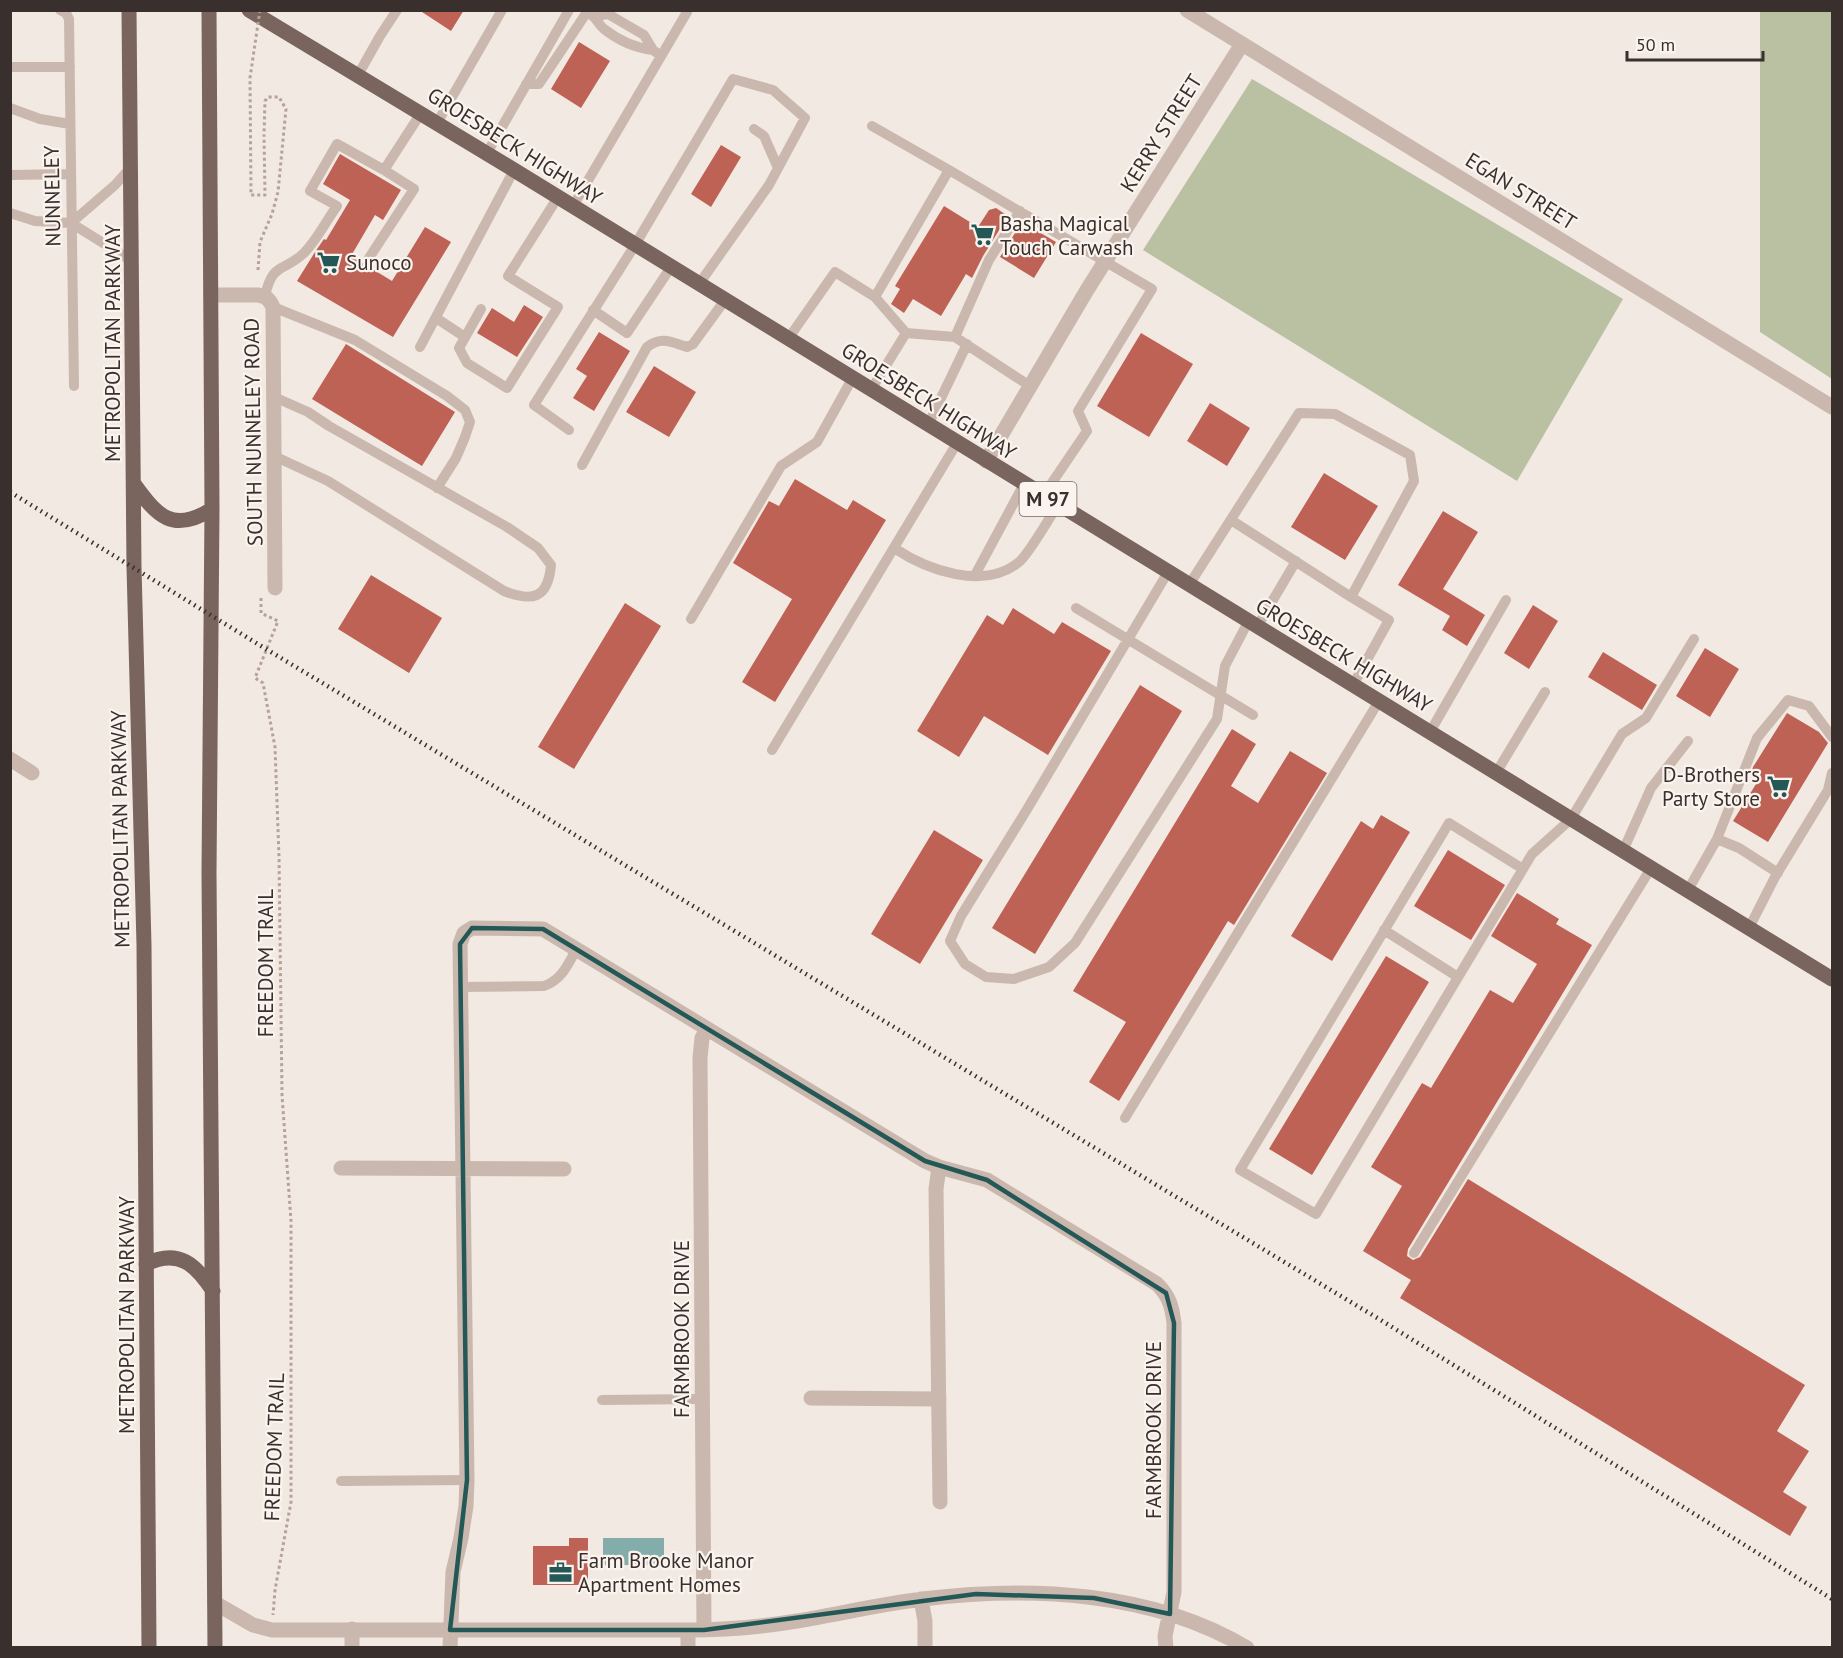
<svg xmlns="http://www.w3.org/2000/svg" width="1843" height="1658" viewBox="0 0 1843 1658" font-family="'PT Sans',sans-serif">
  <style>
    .green { fill: #bac1a2 }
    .water { fill: #83adaa }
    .building { fill: #bd6255 }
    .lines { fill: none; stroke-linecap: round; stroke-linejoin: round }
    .path { stroke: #b6a298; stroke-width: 3; stroke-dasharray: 3 3; stroke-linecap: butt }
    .service { stroke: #cab8ae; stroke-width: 10 }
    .minor { stroke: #cab8ae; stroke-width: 15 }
    .primary { stroke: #7a645e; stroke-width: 15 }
    .rail { stroke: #392f2c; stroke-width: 4.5; stroke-dasharray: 1.5 4.5; stroke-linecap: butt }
    .path-bridge { stroke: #b6a298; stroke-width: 3; stroke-dasharray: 3 3; stroke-linecap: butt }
    .marked { fill: none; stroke: #245856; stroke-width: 4.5; stroke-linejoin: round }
    .labels { text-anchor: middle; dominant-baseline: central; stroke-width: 4.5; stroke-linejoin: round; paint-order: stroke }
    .shield { fill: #faf3ee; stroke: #736a66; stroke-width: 1.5 }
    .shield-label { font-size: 20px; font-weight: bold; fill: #392f2c }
    .street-label { font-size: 21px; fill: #392f2c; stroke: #faf3ee }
    .poi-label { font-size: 21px; fill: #392f2c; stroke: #faf3ee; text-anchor: start }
  </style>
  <rect width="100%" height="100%" fill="#f2e9e2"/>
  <path class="green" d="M 1760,11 L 1832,11 L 1832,379 L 1760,332 Z
    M 1252,79 L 1623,299 L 1517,481 L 1143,250 Z"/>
  <path class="water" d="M 603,1538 L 664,1538 L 664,1565 L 603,1565 Z"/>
  <path class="building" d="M 419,10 L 464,10 L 451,31 Z
    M 579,42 L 610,61 L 581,108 L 551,89 Z
    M 721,145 L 741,157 L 711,207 L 691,194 Z
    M 340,154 L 401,190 L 383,220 L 375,215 L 351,256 L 392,281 L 425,227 L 451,242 L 393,337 L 297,281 L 315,252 L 324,239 L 326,240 L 350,200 L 323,184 Z
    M 944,206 L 978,227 L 989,210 L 996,208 L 1008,216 L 983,256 L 972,278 L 966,274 L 941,316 L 913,299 L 904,313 L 891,304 L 900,289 L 895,286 Z
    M 1022,222 L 1056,242 L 1034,278 L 1000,257 Z
    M 524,305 L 543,317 L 517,357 L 477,333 L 492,308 L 514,322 Z
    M 599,332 L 630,351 L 594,411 L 573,398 L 587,376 L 576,369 Z
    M 1141,333 L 1193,364 L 1149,437 L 1097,406 Z
    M 346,344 L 455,412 L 422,466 L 312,399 Z
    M 654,366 L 696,392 L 669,437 L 626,412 Z
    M 1210,403 L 1250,428 L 1227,466 L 1187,441 Z
    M 1324,473 L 1378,506 L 1345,560 L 1291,527 Z
    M 795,479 L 847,510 L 853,500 L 886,520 L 775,702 L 742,682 L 792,599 L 733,563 L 769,501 L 779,506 Z
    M 1443,511 L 1478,532 L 1443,589 L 1485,615 L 1467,646 L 1442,630 L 1450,616 L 1398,585 Z
    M 371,575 L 442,618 L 409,673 L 338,629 Z
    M 625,603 L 661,626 L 574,769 L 538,747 Z
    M 1533,605 L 1558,621 L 1529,669 L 1504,653 Z
    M 1013,608 L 1054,634 L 1062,622 L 1111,651 L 1048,755 L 984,716 L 959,757 L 917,731 L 987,615 L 1003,625 Z
    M 1705,648 L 1739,669 L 1710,717 L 1676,696 Z
    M 1603,652 L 1657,685 L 1642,710 L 1588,677 Z
    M 1140,685 L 1182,711 L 1035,954 L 992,928 Z
    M 1787,713 L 1819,732 L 1828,743 L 1768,842 L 1733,821 L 1761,776 L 1752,771 L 1753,767 Z
    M 1232,729 L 1256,744 L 1231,786 L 1258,803 L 1290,751 L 1327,773 L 1234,925 L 1228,921 L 1119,1101 L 1089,1082 L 1126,1022 L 1073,991 Z
    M 1381,815 L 1410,832 L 1332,961 L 1291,936 L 1361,821 L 1373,829 Z
    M 934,830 L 983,860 L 920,964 L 871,934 Z
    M 1448,850 L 1505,885 L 1471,940 L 1414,906 Z
    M 1517,893 L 1559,919 L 1556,924 L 1592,945 L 1408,1249 L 1407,1256 L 1413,1260 L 1420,1257 L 1468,1179 L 1805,1385 L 1777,1431 L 1809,1451 L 1783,1492 L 1807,1507 L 1790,1536 L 1400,1298 L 1411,1280 L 1363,1251 L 1402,1186 L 1371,1167 L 1422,1083 L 1431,1088 L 1490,990 L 1513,1003 L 1537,964 L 1491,936 Z
    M 1386,956 L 1429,982 L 1312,1175 L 1269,1149 Z
    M 569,1538 L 588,1538 L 588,1585 L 533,1585 L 533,1546 L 569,1546 Z"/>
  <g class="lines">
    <path class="path" d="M 258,270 L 260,242 L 272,214 L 278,192 L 286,109 L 279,97 L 268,97 L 265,101 L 264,135
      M 261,598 L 261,613 L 278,621 L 255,678 L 263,683 L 275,747 L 279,857 L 282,1095 L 291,1221 L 291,1502 L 275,1590 L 273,1615"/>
    <path class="service" d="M 60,10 L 66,13 L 69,19 L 74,386
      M 595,16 L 608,14 L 644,35 L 653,50 L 657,53
      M 10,67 L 70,67
      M 358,75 L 380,36 L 397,10
      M 526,84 L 539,84 L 587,12 C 596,16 597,23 604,29 C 618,40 636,48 653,50
      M 10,108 L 40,119 L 70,124
      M 437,123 L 502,10
      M 754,129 L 764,136 L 778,168
      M 487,153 L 569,10
      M 131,167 L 115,185 L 71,223 L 132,261
      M 949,170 L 1152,289 L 1078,411 L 1087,431 L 1043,496
      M 10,175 L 71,174
      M 573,206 L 687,12 L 685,10
      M 10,213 L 35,221 L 71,223
      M 369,258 L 414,189 L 384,170
      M 265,296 C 273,261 283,273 304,253 C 317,240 326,221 337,206 L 310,191 L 337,144 L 384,170 L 421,113
      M 875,297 L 906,333 L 955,337 L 1030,386
      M 273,307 L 355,340 L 447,396 L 465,410 L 470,422 L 465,437 L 456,458 L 437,488
      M 481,309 L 459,348 L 467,363 L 507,388 L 558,307 L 508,276 L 558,197
      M 593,310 L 627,333 L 671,267
      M 436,318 L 465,337
      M 955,337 L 989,260 L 1020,211
      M 788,339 L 835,272 L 875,297 L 949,170 L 872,126
      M 420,347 L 514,170
      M 871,390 L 906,333
      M 274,397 L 308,412 L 329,426 L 507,527 L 538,548 L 551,565 C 548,599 532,602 504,591 L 328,481 L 274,456
      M 928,425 L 967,344
      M 569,430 L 534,405 L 635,245 L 733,79 L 773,90 L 805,118 L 769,185 L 699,284
      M 582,465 L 647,347 C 662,336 671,342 687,347 L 693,344 L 725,300
      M 1231,520 L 1351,597
      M 894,548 C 927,570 984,591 1019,562 C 1029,554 1049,518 1058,505
      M 1168,572 L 1026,811 L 961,916 L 950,941 L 965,964 L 986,977 L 1014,979 L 1049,967 L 1075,943 L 1217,719 L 1225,666 L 1248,622
      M 975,575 L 1024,484
      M 1189,585 L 1299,413 L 1335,414 L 1410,455 L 1414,481 L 1351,597 L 1389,620 L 1353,685
      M 1076,608 L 1253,715
      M 691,619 L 781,466 L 817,442 L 852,379
      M 1257,627 L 1296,561
      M 1430,732 L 1506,600
      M 772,750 L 957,443
      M 1496,773 L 1545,692
      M 1717,839 L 1739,848 L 1778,873
      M 1623,851 L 1651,788 L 1688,741
      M 1523,869 L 1449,823 L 1240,1170 L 1316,1214 L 1532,854 L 1571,819 L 1622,734 L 1646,718 L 1694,639
      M 1688,890 L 1717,839 L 1757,738 L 1788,700 L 1809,706 L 1832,737
      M 1749,928 L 1775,877 L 1828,790 L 1832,773
      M 1384,930 L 1458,977
      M 461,987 L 544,986 C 562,980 568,964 577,948
      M 1125,1118 L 1379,701
      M 1414,1253 L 1651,868
      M 602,1400 L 703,1399
      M 341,1481 L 467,1480"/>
    <path class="minor" d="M 1187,10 L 1832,407
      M 211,295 L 258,295 C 266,296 269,299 273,307 L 275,588
      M 986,461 L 1087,290 L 1242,44
      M 10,759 L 32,773
      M 939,1167 L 936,1189 L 940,1502
      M 341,1168 L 564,1169
      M 811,1398 L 939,1399
      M 921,1599 L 925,1621 L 925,1648
      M 215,1603 L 253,1625 L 272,1630 L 688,1630 C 725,1630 761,1627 797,1621 C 839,1614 881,1604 923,1599 C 1030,1586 1152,1591 1247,1648
      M 352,1629 L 352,1648
      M 688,1630 L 688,1648
      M 704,1630 L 700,1058 L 702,1038 L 707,1030
      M 450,1648 L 453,1572 L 461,1538 L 466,1506 L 467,1480 L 460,944 L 464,933 L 472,928 L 543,929 L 925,1161 L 939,1167 L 987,1180 L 1157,1284 C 1169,1296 1172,1306 1174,1323 L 1174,1592 L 1165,1636 L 1166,1648"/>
    <path class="primary" d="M 129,10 L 134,567 L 144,945 L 149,1648
      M 209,10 L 212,509 L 209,873 L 215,1648
      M 249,10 L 514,170 L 1832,979
      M 134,484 C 157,516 173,534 212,509
      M 146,1264 C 179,1248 196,1265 213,1291"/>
    <path class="rail" d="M 10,492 L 266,649 L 1379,1319 L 1832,1599"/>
    <path class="path-bridge" d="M 260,10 L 250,78 L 251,195 L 265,195 L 264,135"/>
  </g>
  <path class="marked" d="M 472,928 L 543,929 L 925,1161 L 987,1180 L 1166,1293 L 1174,1323 L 1170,1614 L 1094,1598 L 976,1594 L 704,1630 L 450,1630 L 467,1480 L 460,944 Z"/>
  <defs>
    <symbol id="supermarket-bare" viewBox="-9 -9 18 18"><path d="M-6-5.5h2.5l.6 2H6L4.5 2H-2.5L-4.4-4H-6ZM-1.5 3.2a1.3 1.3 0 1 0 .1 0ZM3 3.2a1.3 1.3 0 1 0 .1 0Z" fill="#245856" stroke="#faf3ee" stroke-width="2.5" paint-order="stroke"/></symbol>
    <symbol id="office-bare" viewBox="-9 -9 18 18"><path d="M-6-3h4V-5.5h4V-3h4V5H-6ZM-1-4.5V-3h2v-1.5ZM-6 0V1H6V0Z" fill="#245856" stroke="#faf3ee" stroke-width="2.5" paint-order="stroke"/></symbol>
  </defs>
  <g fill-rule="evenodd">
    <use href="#supermarket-bare" x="966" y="218" width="33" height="33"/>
    <use href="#supermarket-bare" x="312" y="246" width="33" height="33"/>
    <use href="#supermarket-bare" x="1762" y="770" width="33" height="33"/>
    <use href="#office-bare" x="544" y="1556" width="33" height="33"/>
  </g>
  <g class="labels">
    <rect class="shield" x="1019.5" y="482" width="57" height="34" rx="4.5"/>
    <g class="shield-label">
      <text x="1048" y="499">M 97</text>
    </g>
    <g class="street-label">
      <text transform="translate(1161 133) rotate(-58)">KERRY STREET</text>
      <text transform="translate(515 146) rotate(32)">GROESBECK HIGHWAY</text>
      <text transform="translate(1521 191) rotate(32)">EGAN STREET</text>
      <text transform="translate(52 196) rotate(-91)">NUNNELEY</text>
      <text transform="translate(112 343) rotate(-90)">METROPOLITAN PARKWAY</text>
      <text transform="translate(929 401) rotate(32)">GROESBECK HIGHWAY</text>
      <text transform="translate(253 432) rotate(-91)">SOUTH NUNNELEY ROAD</text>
      <text transform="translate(1344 655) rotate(31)">GROESBECK HIGHWAY</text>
      <text transform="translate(120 829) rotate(-91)">METROPOLITAN PARKWAY</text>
      <text transform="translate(265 963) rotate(-90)">FREEDOM TRAIL</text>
      <text transform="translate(126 1315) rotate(-90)">METROPOLITAN PARKWAY</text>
      <text transform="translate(681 1329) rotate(-90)">FARMBROOK DRIVE</text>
      <text transform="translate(1153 1430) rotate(-90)">FARMBROOK DRIVE</text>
      <text transform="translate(274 1447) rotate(-88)">FREEDOM TRAIL</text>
    </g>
    <g class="poi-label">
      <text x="1000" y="223">Basha Magical<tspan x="1000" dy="24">Touch Carwash</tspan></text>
      <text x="346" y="262">Sunoco</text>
      <text x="1760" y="774" text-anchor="end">D-Brothers<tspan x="1760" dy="24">Party Store</tspan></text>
      <text x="578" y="1560">Farm Brooke Manor<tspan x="578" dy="24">Apartment Homes</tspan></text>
    </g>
  </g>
  <rect width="1843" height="1658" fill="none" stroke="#392f2c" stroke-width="24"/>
  <path d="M1627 51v9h136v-9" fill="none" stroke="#392f2c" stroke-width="3"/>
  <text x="1636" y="51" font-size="18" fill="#392f2c" stroke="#faf3ee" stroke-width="4.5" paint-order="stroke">50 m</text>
</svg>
